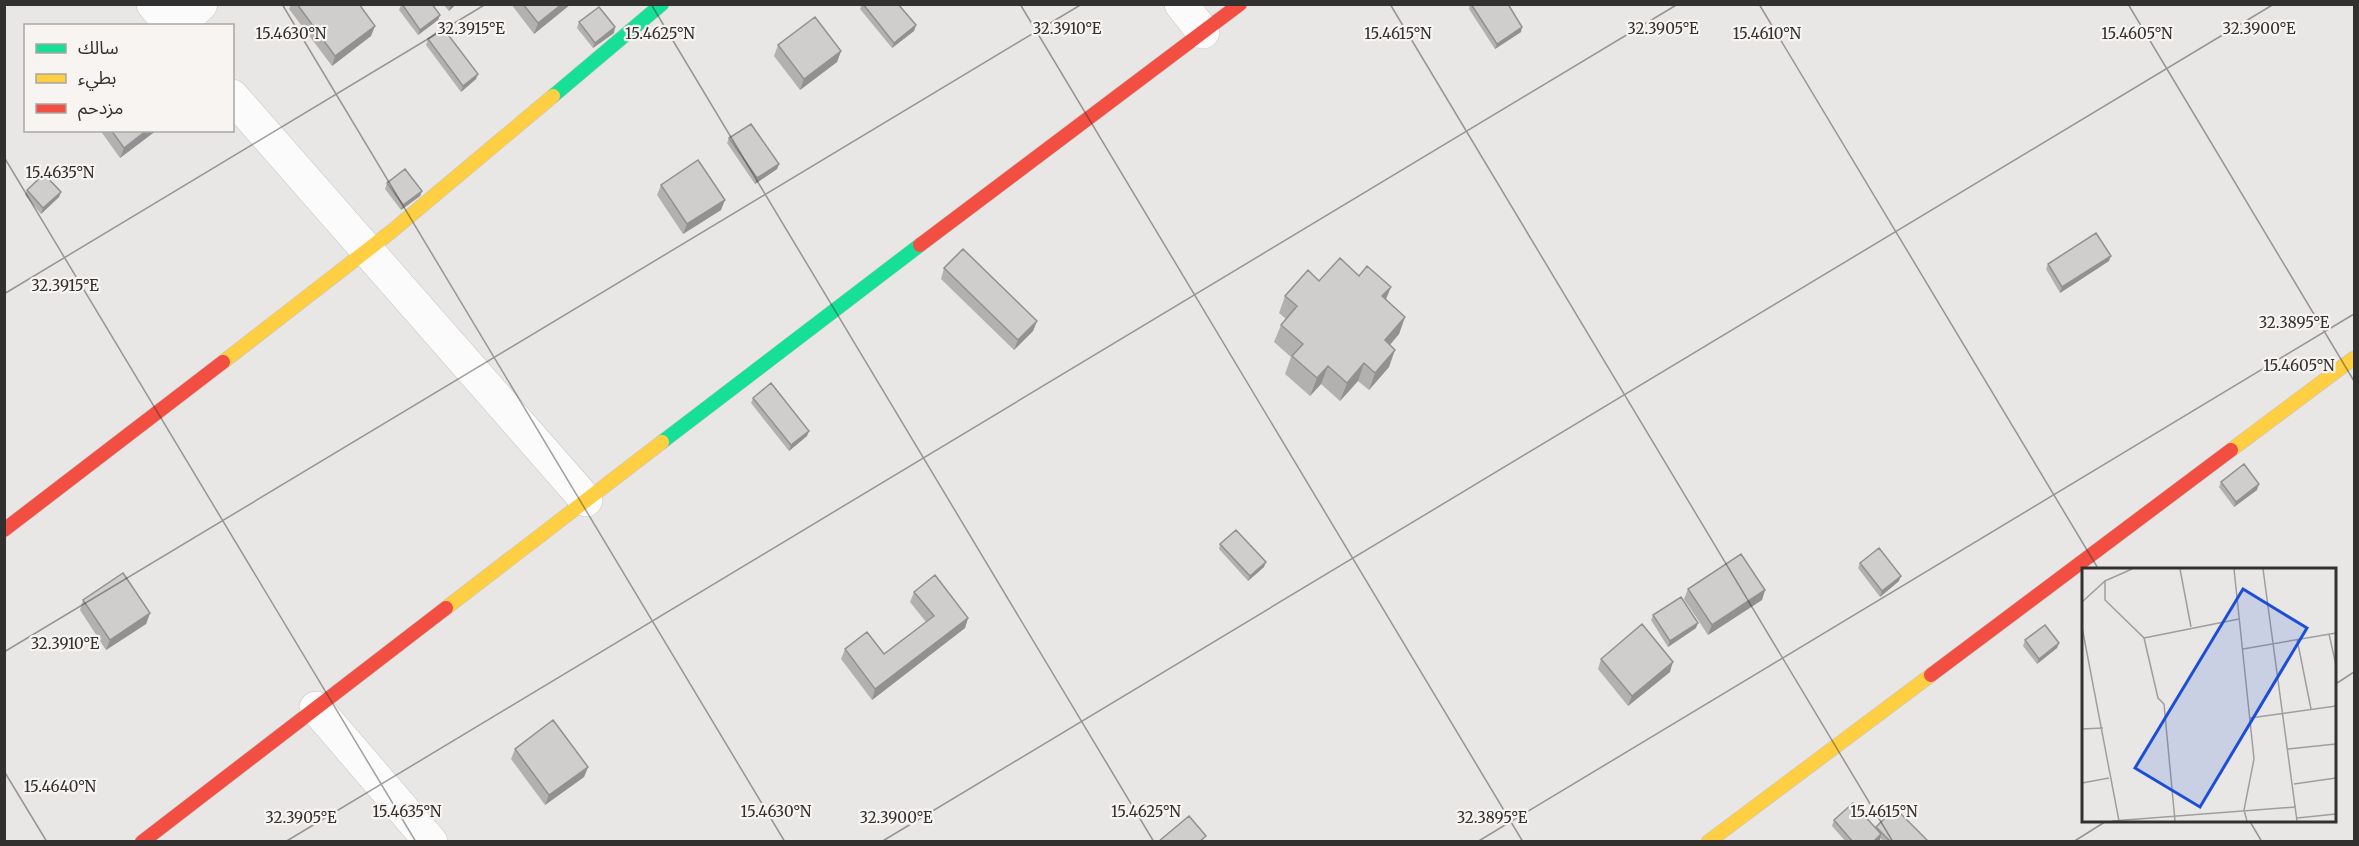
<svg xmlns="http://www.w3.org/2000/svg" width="2359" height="846" viewBox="0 0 2359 846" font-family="Merriweather,'Noto Sans Arabic',serif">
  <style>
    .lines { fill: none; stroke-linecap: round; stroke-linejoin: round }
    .street-casing { stroke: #c5c4c3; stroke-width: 34 }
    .fast-casing { stroke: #c5c4c3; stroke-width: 15 }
    .slow-casing { stroke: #c5c4c3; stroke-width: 15 }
    .jam-casing { stroke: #c5c4c3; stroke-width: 15 }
    .street { stroke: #fcfbfb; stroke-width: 33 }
    .fast { stroke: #16e098; stroke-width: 14 }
    .slow { stroke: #ffcf43; stroke-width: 14 }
    .jam { stroke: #f24e42; stroke-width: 14 }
    .wall { fill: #b3b1b0 }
    .shaded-wall { fill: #929090 }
    .building { fill: #d0cecd; stroke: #929090; stroke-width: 1.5 }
    .ticks { fill: none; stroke: #323130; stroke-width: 1.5; stroke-opacity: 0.45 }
    .inset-road { fill: none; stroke: #a09e9d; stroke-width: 1.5 }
    .view { fill: #1d4ed8; fill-opacity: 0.15; stroke: #1d4ed8; stroke-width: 3 }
    .inset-edge { fill: none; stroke: #323130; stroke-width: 3 }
    .ticks-label { font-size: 15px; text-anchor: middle; fill: #323130; stroke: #f8f4f2; stroke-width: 4.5; stroke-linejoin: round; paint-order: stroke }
  </style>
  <rect width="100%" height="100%" fill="#e9e7e6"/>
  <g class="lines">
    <defs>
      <path id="street" d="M 153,4 L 171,26
        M 1181,4 L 1203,32
        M 178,26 L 201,4
        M 232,96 L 586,500
        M 316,708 L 431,842"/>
      <path id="fast" d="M 553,96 L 662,4
        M 662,442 L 920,245"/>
      <path id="slow" d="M 223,362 L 392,231 L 553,96
        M 2231,450 L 2354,358
        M 446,608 L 662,442
        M 1708,842 L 1931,675"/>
      <path id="jam" d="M 920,245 L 1240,4
        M 4,530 L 223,362
        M 1931,675 L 2231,450
        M 142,842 L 446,608"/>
    </defs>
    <use href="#street" class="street-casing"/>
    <use href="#fast" class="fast-casing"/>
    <use href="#slow" class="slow-casing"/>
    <use href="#jam" class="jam-casing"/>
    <use href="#street" class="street"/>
    <use href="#fast" class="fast"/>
    <use href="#slow" class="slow"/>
    <use href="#jam" class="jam"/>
  </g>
  <path class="wall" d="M 291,4 L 359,4 L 371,36 L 332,66 L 289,9 Z
    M 443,4 L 456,4 L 449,11 Z
    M 511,4 L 571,4 L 534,34 Z
    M 862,4 L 898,4 L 916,25 L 914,31 L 892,48 L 860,9 Z
    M 1470,4 L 1521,32 L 1495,49 L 1469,9 Z
    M 401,5 L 440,15 L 438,20 L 418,35 L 399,10 Z
    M 579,22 L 614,33 L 593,48 L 577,28 Z
    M 428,39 L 476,79 L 461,92 L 426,45 Z
    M 778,45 L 841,51 L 837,62 L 800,90 L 774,56 Z
    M 100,130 L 157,130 L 120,158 Z
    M 729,138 L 779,164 L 777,169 L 755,184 L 727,143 Z
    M 387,183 L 422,191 L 420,196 L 401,210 L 385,189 Z
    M 661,185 L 721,210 L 683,234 L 657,195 Z
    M 27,190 L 61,192 L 59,197 L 41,214 L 25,195 Z
    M 2109,261 L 2060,293 L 2046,269 L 2048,264 Z
    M 944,268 L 1037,321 L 1033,331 L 1014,350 L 941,279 Z
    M 1319,281 L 1386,299 L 1405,317 L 1399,334 L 1390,345 L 1389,367 L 1369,390 L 1358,381 L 1340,401 L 1321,384 L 1310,396 L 1285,374 L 1291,357 L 1274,342 L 1281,325 L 1286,319 L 1279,313 L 1285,296 Z
    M 753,398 L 807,436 L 789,451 L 751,403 Z
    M 2221,482 L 2257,490 L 2234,507 L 2219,487 Z
    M 1220,544 L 1264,567 L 1248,581 L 1219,549 Z
    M 1860,563 L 1899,581 L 1880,597 L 1858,568 Z
    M 1688,589 L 1765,590 L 1762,600 L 1708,635 L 1684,599 Z
    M 914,592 L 968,618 L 965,628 L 872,700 L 841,659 L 845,649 L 884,654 L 926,622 L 910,602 Z
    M 83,600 L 150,613 L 146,624 L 106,650 L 80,610 Z
    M 1653,615 L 1696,628 L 1668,647 L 1651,620 Z
    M 2025,640 L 2059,643 L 2057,648 L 2037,664 L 2023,646 Z
    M 1601,659 L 1670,672 L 1628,706 L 1598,669 Z
    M 515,749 L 588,767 L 584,777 L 545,805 L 511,759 Z
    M 1834,820 L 1876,828 L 1876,827 L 1928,841 L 1884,842 L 1880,838 L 1877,842 L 1846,842 L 1832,826 Z"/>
  <path class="shaded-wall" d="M 451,4 L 456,4 L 449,11 Z
    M 562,4 L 571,4 L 534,34 L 538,23 Z
    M 440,15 L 438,20 L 418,35 L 420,30 Z
    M 916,25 L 914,31 L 892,48 L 894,43 Z
    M 375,26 L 371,36 L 332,66 L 335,56 Z
    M 615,27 L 614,33 L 593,48 L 595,43 Z
    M 1522,27 L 1521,32 L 1495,49 L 1497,44 Z
    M 841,51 L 837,62 L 800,90 L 804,79 Z
    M 478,74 L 476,79 L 461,92 L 463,86 Z
    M 147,130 L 157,130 L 120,158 L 124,148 Z
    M 779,164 L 777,169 L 755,184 L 757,178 Z
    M 422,191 L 420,196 L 401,210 L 403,205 Z
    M 61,192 L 59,197 L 41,214 L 43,208 Z
    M 725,200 L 721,210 L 683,234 L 687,224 Z
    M 2111,256 L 2109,261 L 2060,293 L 2062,287 Z
    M 1391,287 L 1384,304 L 1382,296 Z
    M 1405,317 L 1399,334 L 1378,358 L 1385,340 Z
    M 1037,321 L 1033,331 L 1014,350 L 1018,340 Z
    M 1395,350 L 1389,367 L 1369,390 L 1375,373 Z
    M 1364,363 L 1358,381 L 1340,401 L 1347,383 Z
    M 1328,366 L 1321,384 L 1310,396 L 1317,378 Z
    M 809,431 L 807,436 L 789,451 L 791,445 Z
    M 2259,484 L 2257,490 L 2234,507 L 2236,502 Z
    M 1266,562 L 1264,567 L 1248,581 L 1250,576 Z
    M 1901,576 L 1899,581 L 1880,597 L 1882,591 Z
    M 1765,590 L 1762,600 L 1708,635 L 1712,625 Z
    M 150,613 L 146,624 L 106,650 L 110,640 Z
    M 968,618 L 965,628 L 872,700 L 875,689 Z
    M 1698,623 L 1696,628 L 1668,647 L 1670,641 Z
    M 2059,643 L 2057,648 L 2037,664 L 2039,659 Z
    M 1673,662 L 1670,672 L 1628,706 L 1632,696 Z
    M 588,767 L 584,777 L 545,805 L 549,795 Z
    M 1881,834 L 1880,840 L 1877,842 L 1873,842 Z"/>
  <path class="building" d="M 297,4 L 359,4 L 375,26 L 335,56 Z
    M 402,4 L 432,4 L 440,15 L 420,30 Z
    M 523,4 L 562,4 L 538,23 Z
    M 863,4 L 898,4 L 916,25 L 894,43 Z
    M 1471,4 L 1508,4 L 1522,27 L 1497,44 Z
    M 599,7 L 615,27 L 595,43 L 579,22 Z
    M 815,17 L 841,51 L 804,79 L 778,45 Z
    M 443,28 L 478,74 L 463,86 L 428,39 Z
    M 751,124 L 779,164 L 757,178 L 729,138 Z
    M 111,130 L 147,130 L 124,148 Z
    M 698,160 L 725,200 L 687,224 L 661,185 Z
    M 405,169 L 422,191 L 403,205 L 387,183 Z
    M 44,174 L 61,192 L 43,208 L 27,190 Z
    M 2096,233 L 2111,256 L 2062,287 L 2048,264 Z
    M 963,249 L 1037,321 L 1018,340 L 944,268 Z
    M 1340,258 L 1359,276 L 1367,266 L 1391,287 L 1382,296 L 1405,317 L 1385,340 L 1395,350 L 1375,373 L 1364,363 L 1347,383 L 1328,366 L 1317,378 L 1292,356 L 1303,344 L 1281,325 L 1297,306 L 1285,296 L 1308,270 L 1319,281 Z
    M 771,383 L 809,431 L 791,445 L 753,398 Z
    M 2244,464 L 2259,484 L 2236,502 L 2221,482 Z
    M 1236,530 L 1266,562 L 1250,576 L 1220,544 Z
    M 1879,548 L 1901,576 L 1882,591 L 1860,563 Z
    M 1741,554 L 1765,590 L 1712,625 L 1688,589 Z
    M 123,573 L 150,613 L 110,640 L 83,600 Z
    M 935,575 L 968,618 L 875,689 L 845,649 L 867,632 L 884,654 L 934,616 L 914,592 Z
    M 1681,597 L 1698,623 L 1670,641 L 1653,615 Z
    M 1642,624 L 1673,662 L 1632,696 L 1601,659 Z
    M 2045,625 L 2059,643 L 2039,659 L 2025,640 Z
    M 553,720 L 588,767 L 549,795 L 515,749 Z
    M 1853,803 L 1881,834 L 1873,842 L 1853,842 L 1834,820 Z
    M 1895,808 L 1928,841 L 1928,842 L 1891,842 L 1876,827 Z
    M 1189,816 L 1206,836 L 1199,842 L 1158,842 Z"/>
  <path class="ticks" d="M 282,4 L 785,842M 651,4 L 1154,842M 1020,4 L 1523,842M 1390,4 L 1893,842M 1759,4 L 2099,570M 2128,4 L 2354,381M 4,157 L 416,842M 4,294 L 486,4M 4,652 L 1082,4M 2334,685 L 2354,672M 4,771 L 47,842M 2249,820 L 2262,842M 285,842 L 1678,4M 881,842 L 2274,4M 1477,842 L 2354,314M 2073,842 L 2108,820"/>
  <g transform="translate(2082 568)">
    <rect width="254" height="254" fill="#e9e7e6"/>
    <path class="inset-road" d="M 98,1 L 109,59M 152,1 L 172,191 L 162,242 L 165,253M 181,1 L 215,253M 23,13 L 23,32 L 62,70 L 76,130 L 82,136 L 93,253M 0,34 L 23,13 L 50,1M 0,59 L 37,253M 247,66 L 254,97M 62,70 L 157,51M 215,71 L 229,141M 161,81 L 254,65M 168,150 L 254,138M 0,161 L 21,160M 206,181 L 254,176M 0,215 L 27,210M 212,216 L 254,210M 215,250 L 254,246M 30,253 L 214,239"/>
    <path class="view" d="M 161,21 L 225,60 L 118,239 L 53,200 Z"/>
    <rect width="254" height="254" class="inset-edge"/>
  </g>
  <g class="ticks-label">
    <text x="471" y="34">32.3915°E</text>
    <text x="1067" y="34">32.3910°E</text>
    <text x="1663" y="34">32.3905°E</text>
    <text x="2259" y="34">32.3900°E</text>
    <text x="1767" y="39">15.4610°N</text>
    <text x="291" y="39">15.4630°N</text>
    <text x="660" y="39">15.4625°N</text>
    <text x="1398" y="39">15.4615°N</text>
    <text x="2137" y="39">15.4605°N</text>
    <text x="60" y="178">15.4635°N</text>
    <text x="65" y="291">32.3915°E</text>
    <text x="2294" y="328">32.3895°E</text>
    <text x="2299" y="371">15.4605°N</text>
    <text x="65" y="649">32.3910°E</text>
    <text x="60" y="792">15.4640°N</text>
    <text x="407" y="817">15.4635°N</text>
    <text x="776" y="817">15.4630°N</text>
    <text x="1146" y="817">15.4625°N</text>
    <text x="1884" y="817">15.4615°N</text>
    <text x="301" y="823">32.3905°E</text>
    <text x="896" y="823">32.3900°E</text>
    <text x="1492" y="823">32.3895°E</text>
  </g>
  <rect width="2359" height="846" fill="none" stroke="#323130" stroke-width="12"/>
  <rect x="24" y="24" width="210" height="108" fill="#f8f4f2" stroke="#a9a6a4" stroke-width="1.5"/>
  <rect x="36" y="44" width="30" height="9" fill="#16e098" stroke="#a9a6a4" stroke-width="1.5"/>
  <text x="78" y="54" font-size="18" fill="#323130">سالك</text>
  <rect x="36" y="74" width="30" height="9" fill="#ffcf43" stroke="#a9a6a4" stroke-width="1.5"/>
  <text x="78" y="84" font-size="18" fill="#323130">بطيء</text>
  <rect x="36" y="104" width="30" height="9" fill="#f24e42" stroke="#a9a6a4" stroke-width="1.5"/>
  <text x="78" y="114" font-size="18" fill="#323130">مزدحم</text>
</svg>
